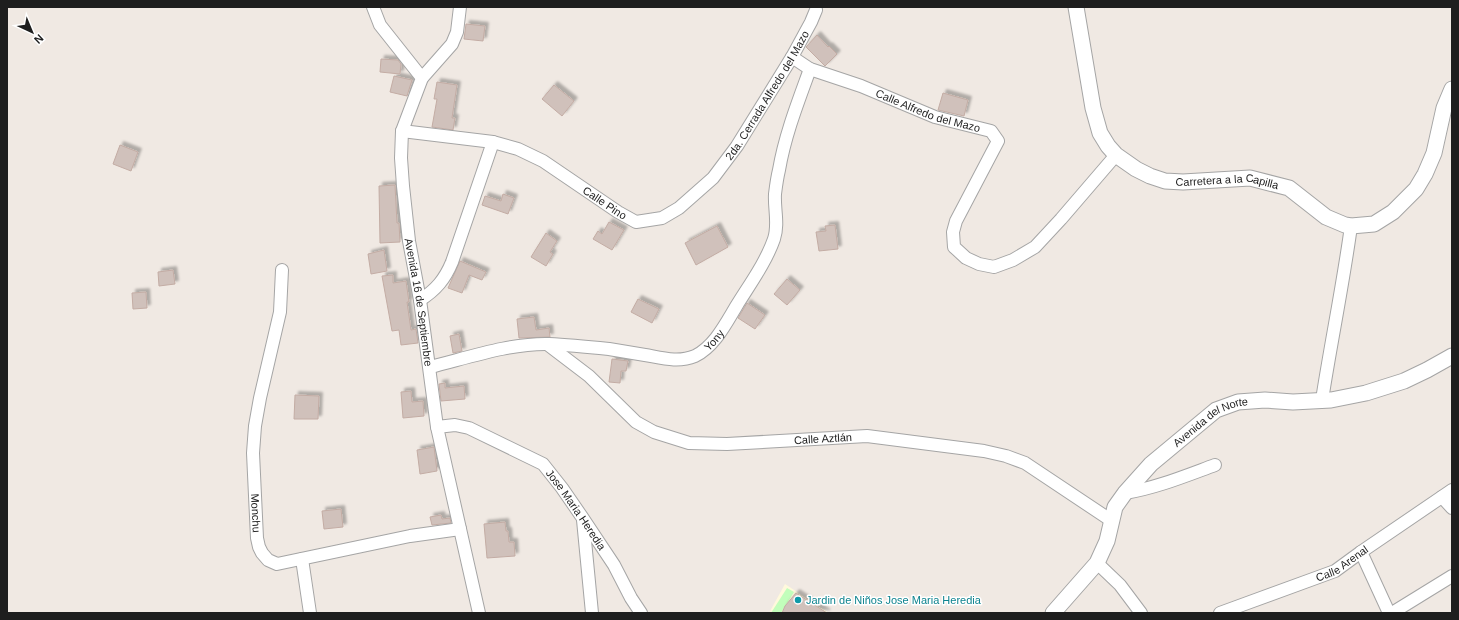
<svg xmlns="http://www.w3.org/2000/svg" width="1459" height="620" viewBox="0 0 1459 620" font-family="Arial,sans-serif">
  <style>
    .education { fill: #fff9dc }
    .park { fill: #c2febb }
    .building { fill: #d0c1bb; stroke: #c3aca4; filter: url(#shadow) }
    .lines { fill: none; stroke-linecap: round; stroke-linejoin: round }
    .minor-casing { stroke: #a5a5a5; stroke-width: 14 }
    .tertiary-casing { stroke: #a5a5a5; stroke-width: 17 }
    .minor { stroke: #fff; stroke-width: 12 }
    .tertiary { stroke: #fff; stroke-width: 15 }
    .culture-dot { fill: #0f9aa8; stroke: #fff; stroke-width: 1.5 }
    .labels { text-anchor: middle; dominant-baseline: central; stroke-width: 3; stroke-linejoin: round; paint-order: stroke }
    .street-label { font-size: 11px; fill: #1e1e1e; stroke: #fff }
    .culture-label { font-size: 11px; fill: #0d838f; stroke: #fff; text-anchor: start }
  </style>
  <defs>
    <filter id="shadow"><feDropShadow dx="3.5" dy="-3.5" stdDeviation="1" flood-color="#0004"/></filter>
  </defs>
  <rect width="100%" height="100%" fill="#f0e9e3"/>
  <path class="education" d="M 785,584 L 829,613 L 769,613 Z"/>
  <path class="park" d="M 787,588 L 794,592 L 781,613 L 771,613 Z"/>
  <path class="building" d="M 466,24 L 485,26 L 483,41 L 464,39 Z
    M 817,35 L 828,47 L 829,46 L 837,54 L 825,66 L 806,47 Z
    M 381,59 L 398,60 L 401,64 L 400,74 L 380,72 Z
    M 394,76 L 412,80 L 407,96 L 390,92 Z
    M 437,82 L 457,85 L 452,118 L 455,118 L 453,130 L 432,127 L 437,99 L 434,99 Z
    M 554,85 L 574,101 L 562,116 L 542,99 Z
    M 943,93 L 968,100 L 964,116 L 938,110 Z
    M 120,145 L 138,152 L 131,171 L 113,164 Z
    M 395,185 L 397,223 L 399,223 L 400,242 L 380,243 L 379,186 Z
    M 503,194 L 514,198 L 508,214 L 482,205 L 485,196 L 501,201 Z
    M 609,222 L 624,230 L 612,250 L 593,239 L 598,231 L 602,234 Z
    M 835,225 L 838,249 L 819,251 L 816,232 L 826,231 L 825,226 Z
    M 717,226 L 728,247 L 696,265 L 685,243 Z
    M 546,233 L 557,241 L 550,252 L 553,254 L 546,266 L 531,257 Z
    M 384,250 L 387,271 L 371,274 L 368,254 Z
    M 460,261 L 486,272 L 482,280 L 469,275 L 462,293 L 448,288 Z
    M 173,270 L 175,284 L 159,286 L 158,272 Z
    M 393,275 L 393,283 L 406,281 L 409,302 L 407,302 L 411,330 L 416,329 L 418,343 L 401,345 L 399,330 L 392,331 L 382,276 Z
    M 787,279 L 800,290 L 787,305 L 774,294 Z
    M 146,292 L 147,308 L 133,309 L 132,293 Z
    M 638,299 L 659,309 L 652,323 L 631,312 Z
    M 747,303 L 765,315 L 755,329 L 738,318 Z
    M 534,317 L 536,330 L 549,328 L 550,337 L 519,338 L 517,319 Z
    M 459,334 L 462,351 L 453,353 L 450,336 Z
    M 612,359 L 628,361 L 626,371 L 621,371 L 620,383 L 609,382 Z
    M 445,383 L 445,388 L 464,386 L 465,399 L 441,401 L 439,384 Z
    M 411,391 L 412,402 L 423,401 L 424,416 L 403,418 L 401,392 Z
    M 295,395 L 319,396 L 318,419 L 294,419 Z
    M 434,447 L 437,471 L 420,474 L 417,450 Z
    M 341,509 L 343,527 L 324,529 L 322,511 Z
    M 441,515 L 442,519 L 450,518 L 451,523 L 432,525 L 430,517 Z
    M 505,522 L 506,531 L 508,531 L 509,542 L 514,542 L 515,556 L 487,558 L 484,524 Z
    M 796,593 L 827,613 L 782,613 L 785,606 Z"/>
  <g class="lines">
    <defs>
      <g id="minor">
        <path id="s1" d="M 373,7 L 380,25 L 422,78 L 402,131 L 401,158 L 403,186 L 409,241 L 420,300 L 437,427 L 479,613"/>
        <path id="s2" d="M 792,57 L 810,69 L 861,86 L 935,117 L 991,131 L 998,141 L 956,221 L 953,232 L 954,247 L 966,258 L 979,264 L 994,267 L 1013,260 L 1035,247 L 1061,219 L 1116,155"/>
        <path d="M 422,78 L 452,44 L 457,32 L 460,7"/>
        <path id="s3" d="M 402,131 L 493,142 L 518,149 L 543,161 L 618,212 L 636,222 L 662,218 L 679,208 L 713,178 L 737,146 L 792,57 L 811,22 L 816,10"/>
        <path id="s4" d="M 282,270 L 280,312 L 260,398 L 255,426 L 253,453 L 257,538 L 259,547 L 262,553 L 268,560 L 277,564 L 410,536 L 460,529"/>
        <path d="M 420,300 C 436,290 445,279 452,262 L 493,142"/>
        <path id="s5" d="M 547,344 L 589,376 L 636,422 L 654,432 L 689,443 L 727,444 L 867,436 L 984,451 L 1006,456 L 1025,463 L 1112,521"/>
        <path id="s6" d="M 430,367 C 467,358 510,343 549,344 C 568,345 589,347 609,349 C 621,351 633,353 645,355 C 662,358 678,363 695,356 C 715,346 726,323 737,305 C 750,284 766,262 774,239 C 779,224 774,209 775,194 C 776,186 777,178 779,170 C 785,135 798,102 810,69"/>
        <path d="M 1322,400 C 1331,342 1343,285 1351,226"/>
        <path id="s7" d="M 437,427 L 455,425 L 469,428 L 543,464 L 562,488 L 582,517 L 614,565 L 631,598 L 641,613"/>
        <path d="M 1125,493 C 1156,488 1185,476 1215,465"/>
        <path d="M 1442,497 L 1452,508"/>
        <path d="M 583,520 L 592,613"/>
        <path d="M 1361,552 L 1389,613"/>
        <path d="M 302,559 L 310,613"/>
        <path d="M 1097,563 L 1120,585 L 1141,613"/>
        <path id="s8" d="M 1220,613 L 1335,571 L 1361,552 L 1452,490"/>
        <path d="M 1392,613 L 1452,576"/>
      </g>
      <g id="tertiary">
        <path id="s9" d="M 1076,7 L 1093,108 L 1100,133 L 1108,146 L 1116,155 L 1136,169 L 1150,176 L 1165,181 L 1183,182 L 1250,178 L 1289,188 L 1326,217 L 1345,225 L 1351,226 L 1374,224 L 1393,212 L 1416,189 L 1425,174 L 1434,153 L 1444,108 L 1452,89"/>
        <path id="s10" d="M 1053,613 L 1097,563 L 1107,541 L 1115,507 L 1125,493 L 1151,464 L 1216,410 L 1238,402 L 1265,400 L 1293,402 L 1331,400 L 1366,393 L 1404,381 L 1427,370 L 1452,356"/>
      </g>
    </defs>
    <use href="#minor" class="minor-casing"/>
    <use href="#tertiary" class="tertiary-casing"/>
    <use href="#minor" class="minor"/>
    <use href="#tertiary" class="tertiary"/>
  </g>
  <circle class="culture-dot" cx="798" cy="600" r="4"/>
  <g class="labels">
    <g class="street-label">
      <text stroke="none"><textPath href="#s3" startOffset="447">2da. Cerrada Alfredo del Mazo</textPath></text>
      <text stroke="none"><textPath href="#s2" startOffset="147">Calle Alfredo del Mazo</textPath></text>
      <text stroke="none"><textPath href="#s9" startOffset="274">Carretera a la Capilla</textPath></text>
      <text stroke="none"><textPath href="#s3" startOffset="220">Calle Pino</textPath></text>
      <text stroke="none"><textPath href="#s1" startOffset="316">Avenida 16 de Septiembre</textPath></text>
      <text stroke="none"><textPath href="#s6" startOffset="294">Yony</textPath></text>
      <text stroke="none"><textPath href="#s10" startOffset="256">Avenida del Norte</textPath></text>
      <text stroke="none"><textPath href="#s5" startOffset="310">Calle Aztlán</textPath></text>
      <text stroke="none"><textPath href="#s7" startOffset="171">Jose Maria Heredia</textPath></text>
      <text stroke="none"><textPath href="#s4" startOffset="246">Monchu</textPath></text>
      <text stroke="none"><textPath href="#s8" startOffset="132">Calle Arenal</textPath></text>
    </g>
    <g class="culture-label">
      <text x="806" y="600">Jardin de Niños Jose Maria Heredia</text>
    </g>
  </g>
  <rect width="1459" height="620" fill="none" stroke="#1e1e1e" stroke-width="16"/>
  <g transform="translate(32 32) rotate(136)" stroke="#ffffff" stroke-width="3" paint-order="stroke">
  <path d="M0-3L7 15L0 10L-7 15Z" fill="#1e1e1e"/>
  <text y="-6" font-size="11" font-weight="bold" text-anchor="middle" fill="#1e1e1e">N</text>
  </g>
</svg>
